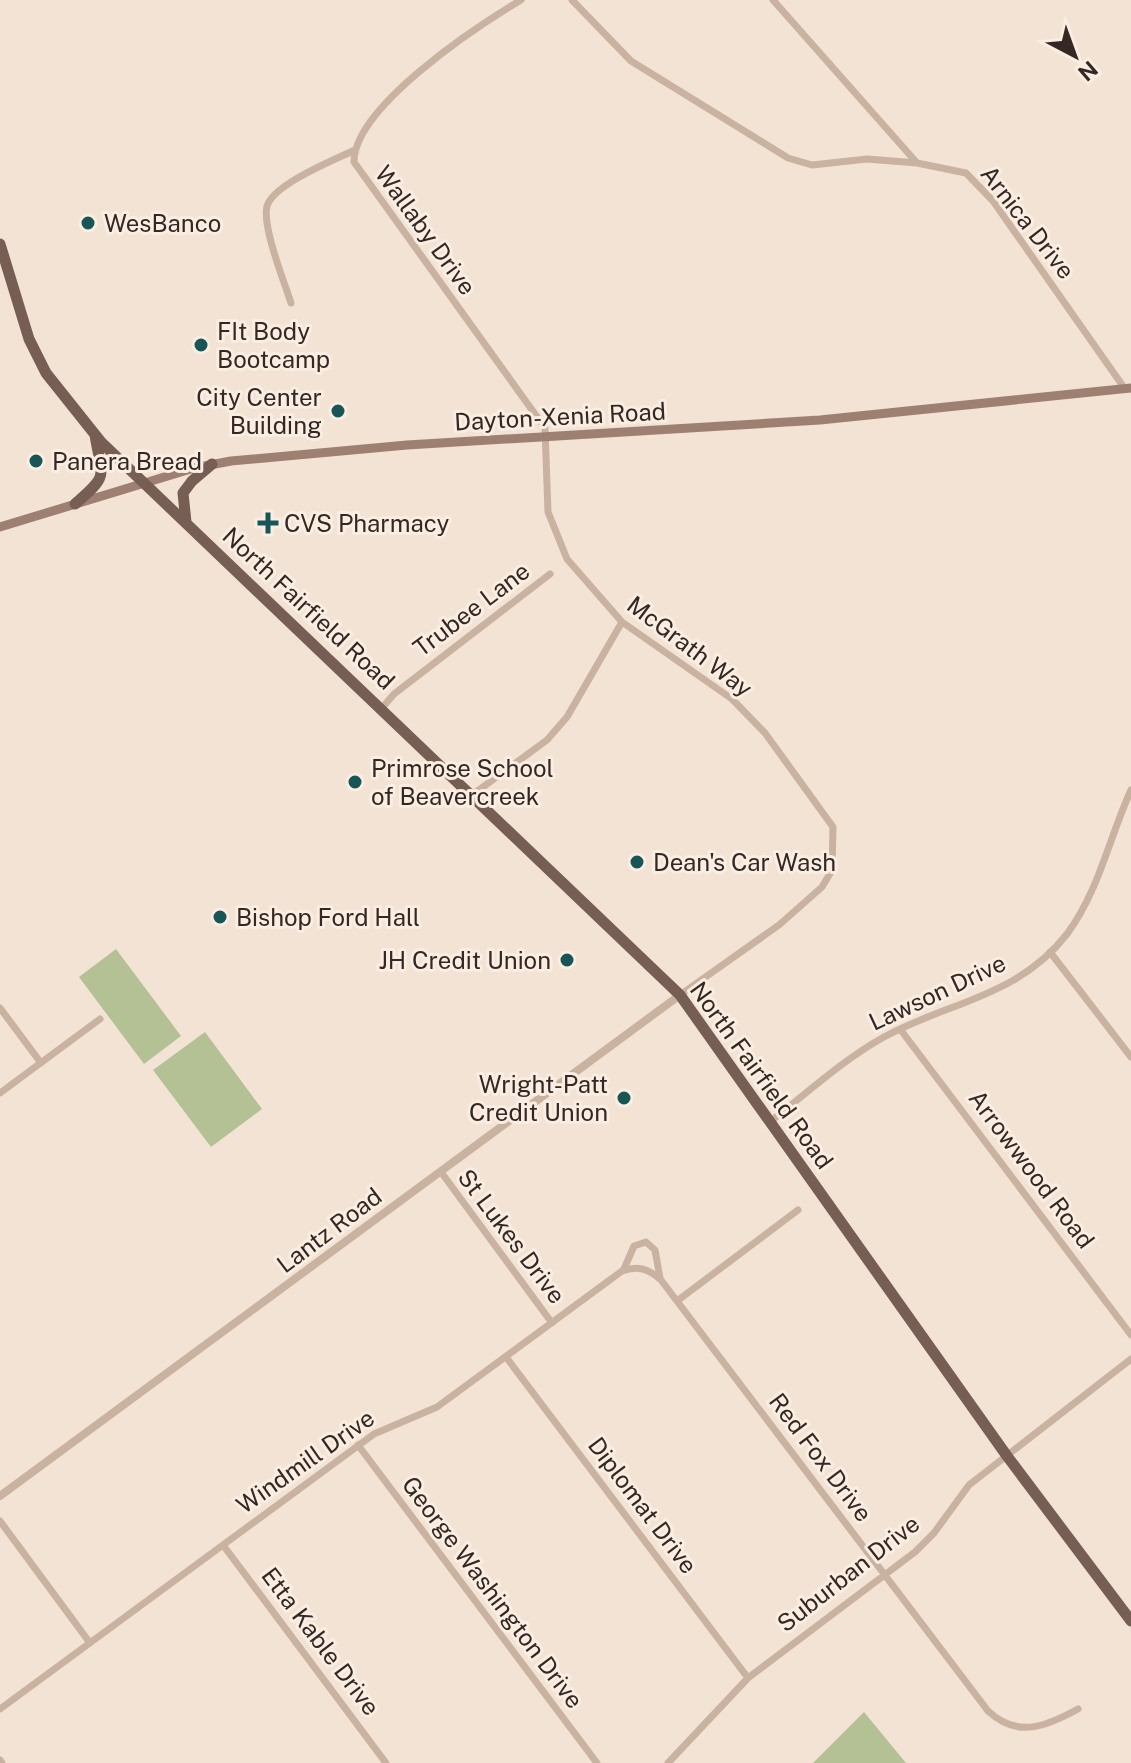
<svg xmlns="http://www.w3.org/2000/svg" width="1131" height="1763" viewBox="0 0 1131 1763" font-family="'Public Sans',sans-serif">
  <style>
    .green { fill: #b4c195 }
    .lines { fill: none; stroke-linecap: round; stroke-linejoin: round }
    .minor { stroke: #cab2a1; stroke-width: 7 }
    .tertiary { stroke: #cab2a1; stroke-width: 8 }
    .secondary { stroke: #9e8072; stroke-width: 9 }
    .primary { stroke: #775e54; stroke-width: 11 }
    .poi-dot { fill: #185557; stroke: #faede1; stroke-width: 3 }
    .labels { text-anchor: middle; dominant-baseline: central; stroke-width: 6; stroke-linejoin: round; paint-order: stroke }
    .street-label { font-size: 24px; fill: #342824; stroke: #faede1 }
    .poi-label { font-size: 24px; fill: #342824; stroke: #faede1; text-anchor: start }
  </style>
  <rect width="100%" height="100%" fill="#f2e3d5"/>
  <path class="green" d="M 116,949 L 181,1036 L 144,1064 L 79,977 Z
    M 205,1032 L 262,1109 L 211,1147 L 153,1070 Z
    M 864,1712 L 906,1763 L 813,1763 Z"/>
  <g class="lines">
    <path class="minor" d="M 521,0 C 476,27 354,107 354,162 L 545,428 L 548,512 L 567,559 L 622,622 L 732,699 L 765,733 L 833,827 L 832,870 L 822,887 L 779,925 L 680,995
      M 572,0 L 631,61 L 788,158 L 812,165 L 867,159 L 917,163 L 966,173 L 993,201 L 1125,389
      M 773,0 L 917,163
      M 291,303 C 284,281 262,227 267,206 C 274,184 334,160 355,150
      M 382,708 L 394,694 L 550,574
      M 472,795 L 547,740 L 567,717 L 622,622
      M 1050,952 L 1131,1057
      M 0,1008 L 41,1063
      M 900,1029 L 1131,1335
      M 0,1093 L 100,1019
      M 771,1121 C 807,1093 844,1059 884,1037 C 948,1002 1018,997 1067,934 C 1099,891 1109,838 1131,790
      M 441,1172 L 552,1323
      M 624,1269 L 634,1246 L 646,1242 L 655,1250 L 660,1278
      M 677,1301 L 798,1210
      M 506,1357 L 748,1678
      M 358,1445 L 597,1763
      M 0,1521 L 90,1643
      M 223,1545 L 386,1763
      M 0,1709 L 374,1434 L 437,1407 L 622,1271 C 638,1265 649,1269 661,1280 L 988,1711 C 1018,1739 1047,1726 1078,1709
      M 0,1760 L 2,1763
      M 668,1763 L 748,1678 L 915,1552 L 934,1533 L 969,1485 L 1131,1359"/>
    <path class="tertiary" d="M 0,1496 L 680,995"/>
    <path class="secondary" d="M 0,527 L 194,468 L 231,461 L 407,445 L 820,420 L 1131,388"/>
    <path class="primary" d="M 0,244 L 29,339 L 46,373 L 101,442 L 680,995 L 1007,1456 L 1131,1621
      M 75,504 C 110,474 102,478 95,435
      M 186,522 L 183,493 L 192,481 L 212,464"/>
  </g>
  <g class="poi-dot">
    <circle cx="88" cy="223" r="8"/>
    <circle cx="201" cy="345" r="8"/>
    <circle cx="338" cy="411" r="8"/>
    <circle cx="36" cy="461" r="8"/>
    <path d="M264 511h8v8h8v8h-8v8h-8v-8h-8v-8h8z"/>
    <circle cx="355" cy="782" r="8"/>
    <circle cx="637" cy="862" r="8"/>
    <circle cx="220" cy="917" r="8"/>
    <circle cx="567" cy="960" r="8"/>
    <circle cx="624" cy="1098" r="8"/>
  </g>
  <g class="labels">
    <g class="street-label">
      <text transform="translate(1028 222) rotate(52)">Arnica Drive</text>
      <text transform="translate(426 230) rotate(54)">Wallaby Drive</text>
      <text transform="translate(560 416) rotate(-3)">Dayton-Xenia Road</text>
      <text transform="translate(309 608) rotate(43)">North Fairfield Road</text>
      <text transform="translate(471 609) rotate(-37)">Trubee Lane</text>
      <text transform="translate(690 646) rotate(37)">McGrath Way</text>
      <text transform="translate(937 992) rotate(-25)">Lawson Drive</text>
      <text transform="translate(762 1075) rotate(54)">North Fairfield Road</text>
      <text transform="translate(1032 1169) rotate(53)">Arrowwood Road</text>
      <text transform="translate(329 1230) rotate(-37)">Lantz Road</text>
      <text transform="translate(512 1236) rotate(53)">St Lukes Drive</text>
      <text transform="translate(821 1457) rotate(53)">Red Fox Drive</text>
      <text transform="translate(305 1461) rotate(-35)">Windmill Drive</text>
      <text transform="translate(643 1505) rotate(53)">Diplomat Drive</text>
      <text transform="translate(848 1573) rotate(-38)">Suburban Drive</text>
      <text transform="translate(493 1592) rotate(53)">George Washington Drive</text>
      <text transform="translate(321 1641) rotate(53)">Etta Kable Drive</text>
    </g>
    <g class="poi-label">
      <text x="104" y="223">WesBanco</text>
      <text x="217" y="331">FIt Body<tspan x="217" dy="28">Bootcamp</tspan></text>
      <text x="322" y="397" text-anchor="end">City Center<tspan x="322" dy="28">Building</tspan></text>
      <text x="52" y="461">Panera Bread</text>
      <text x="284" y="523">CVS Pharmacy</text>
      <text x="371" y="768">Primrose School<tspan x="371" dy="28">of Beavercreek</tspan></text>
      <text x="653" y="862">Dean's Car Wash</text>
      <text x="236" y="917">Bishop Ford Hall</text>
      <text x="551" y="960" text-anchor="end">JH Credit Union</text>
      <text x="608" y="1084" text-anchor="end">Wright-Patt<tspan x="608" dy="28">Credit Union</tspan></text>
    </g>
  </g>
  <g transform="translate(1075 56) rotate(139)" stroke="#faede1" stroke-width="6" paint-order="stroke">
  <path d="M0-6L14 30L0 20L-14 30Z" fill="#342824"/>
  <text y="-12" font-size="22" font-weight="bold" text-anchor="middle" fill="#342824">N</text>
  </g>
</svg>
